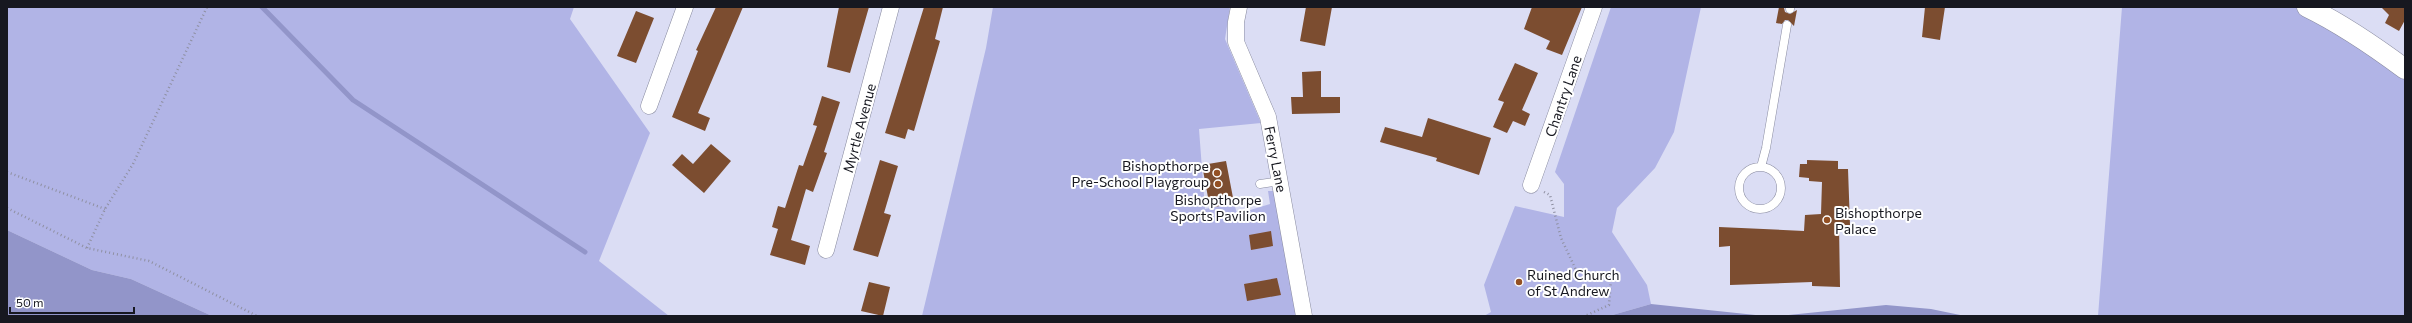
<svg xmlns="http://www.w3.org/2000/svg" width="2412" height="323" viewBox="0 0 2412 323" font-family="Commissioner,sans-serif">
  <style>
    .green { fill: #b1b4e6 }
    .water { fill: #9295c9 }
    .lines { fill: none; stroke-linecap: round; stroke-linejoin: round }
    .stream { stroke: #9295c9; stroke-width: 5 }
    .building { fill: #7c4d30 }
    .service-casing { stroke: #888a9f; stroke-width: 9 }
    .minor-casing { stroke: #888a9f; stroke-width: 17 }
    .tertiary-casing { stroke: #888a9f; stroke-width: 21 }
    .path { stroke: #8f90a2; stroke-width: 2.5; stroke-dasharray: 1 3; stroke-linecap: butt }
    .service { stroke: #fff; stroke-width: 8 }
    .minor { stroke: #fff; stroke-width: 16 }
    .tertiary { stroke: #fff; stroke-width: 20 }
    .poi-dot { fill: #945023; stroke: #fff; stroke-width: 1.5 }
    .labels { text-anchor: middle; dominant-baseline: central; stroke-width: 4; stroke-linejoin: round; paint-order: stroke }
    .street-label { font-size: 14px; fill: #171820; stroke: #fff }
    .poi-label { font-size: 14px; fill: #171820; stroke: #fff; text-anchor: start }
  </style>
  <rect width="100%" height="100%" fill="#dbddf4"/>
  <path class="green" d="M 7,7 L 574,7 L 570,19 L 650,133 L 599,261 L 669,316 L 212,316 L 131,279 L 92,270 L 7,230 Z
    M 993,7 L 1230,7 L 1225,39 L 1261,123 L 1199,129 L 1205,209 L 1234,203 L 1237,214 L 1270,204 L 1268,191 L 1274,191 L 1296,316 L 922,316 L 986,48 Z
    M 1611,7 L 1701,7 L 1674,132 L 1655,168 L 1617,208 L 1612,232 L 1647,285 L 1651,304 L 1609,316 L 1484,316 L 1491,312 L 1484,285 L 1515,206 L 1564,217 L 1564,184 L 1555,172 Z
    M 2122,7 L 2294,7 L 2327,22 L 2405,76 L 2405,316 L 2098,316 Z"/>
  <path class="water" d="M 7,230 L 92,270 L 131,279 L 212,316 L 7,316 Z
    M 1651,304 L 1765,316 L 1609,316 Z
    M 1886,305 L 1931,309 L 1965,316 L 1779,316 Z"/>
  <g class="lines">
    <path class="stream" d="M 262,7 L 353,100 L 585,252"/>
  </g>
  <path class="building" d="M 716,7 L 743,7 L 698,113 L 710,118 L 705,131 L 672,117 L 698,51 L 696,50 Z
    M 839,7 L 869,7 L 850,73 L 827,67 Z
    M 924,7 L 943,7 L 935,39 L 940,41 L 914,131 L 908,129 L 905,139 L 885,133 Z
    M 1306,7 L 1332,7 L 1325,46 L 1300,41 Z
    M 1532,7 L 1582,7 L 1562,55 L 1546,49 L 1550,41 L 1524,29 Z
    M 1779,7 L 1784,8 L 1785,12 L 1790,14 L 1797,10 L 1794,26 L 1788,20 L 1785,20 L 1782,24 L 1776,23 Z
    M 1925,7 L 1945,7 L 1940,40 L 1922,37 Z
    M 2381,7 L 2405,7 L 2405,20 L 2399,31 L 2385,23 L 2389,15 Z
    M 636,11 L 654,18 L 636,63 L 617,56 Z
    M 1515,63 L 1538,73 L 1522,110 L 1530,114 L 1525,126 L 1513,121 L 1507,133 L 1493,127 L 1504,102 L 1498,100 Z
    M 1321,71 L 1321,97 L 1340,97 L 1340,113 L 1292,114 L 1291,97 L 1303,97 L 1302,72 Z
    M 822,96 L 840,102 L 824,152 L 827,153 L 813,192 L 806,189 L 791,240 L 810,246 L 805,265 L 770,255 L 778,229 L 772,227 L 778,206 L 785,208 L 799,165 L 803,166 L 817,126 L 813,125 Z
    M 1428,118 L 1491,138 L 1479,175 L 1436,161 L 1437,158 L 1380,142 L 1385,127 L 1422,137 Z
    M 711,144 L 731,161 L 704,193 L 672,165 L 682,154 L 693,164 Z
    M 880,160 L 898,166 L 884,213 L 891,215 L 878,257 L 853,250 Z
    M 1807,160 L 1838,161 L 1838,169 L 1848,169 L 1850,225 L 1839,225 L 1840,287 L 1812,286 L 1812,282 L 1730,285 L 1730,246 L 1719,247 L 1719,227 L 1804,231 L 1805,215 L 1821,214 L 1822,182 L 1809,181 L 1809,178 L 1799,177 L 1800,164 L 1807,164 Z
    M 1226,161 L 1234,203 L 1210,208 L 1202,165 Z
    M 1271,231 L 1273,246 L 1251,250 L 1249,235 Z
    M 1277,278 L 1281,295 L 1247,301 L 1244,284 Z
    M 869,282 L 890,287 L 883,316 L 861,311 Z"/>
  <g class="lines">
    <defs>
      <path id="service" d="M 1790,9 L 1790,7
        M 1761,167 L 1766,148 L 1787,25
        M1739 188a21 21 0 1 1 42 0a21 21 0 1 1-42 0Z
        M 1260,184 L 1280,181"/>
      <path id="minor" d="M 1239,7 L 1236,22 L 1236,42 L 1268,117 L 1304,316
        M 649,106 L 685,7
        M 1531,185 L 1594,7
        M 826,250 L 891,7"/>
      <path id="tertiary" d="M 2307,7 C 2342,24 2374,46 2405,69"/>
    </defs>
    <use href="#service" class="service-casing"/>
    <use href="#minor" class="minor-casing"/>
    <use href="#tertiary" class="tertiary-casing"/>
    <path class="path" d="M 7,172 L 105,209
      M 1544,192 L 1550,195 L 1561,238 L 1576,270 L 1611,279 L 1609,305 L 1585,316
      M 7,208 L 87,248 L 149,261 L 257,316
      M 87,248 L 105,209 L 133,164 L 207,7"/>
    <use href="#service" class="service"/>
    <use href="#minor" class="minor"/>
    <use href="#tertiary" class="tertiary"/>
  </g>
  <g class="poi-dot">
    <circle cx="1217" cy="173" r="4"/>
    <circle cx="1218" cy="184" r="4"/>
    <circle cx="1827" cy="220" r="4"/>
    <circle cx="1519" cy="282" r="4"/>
  </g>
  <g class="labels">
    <g class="street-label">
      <text transform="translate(1563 96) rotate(-71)">Chantry Lane</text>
      <text transform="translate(859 128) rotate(-75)">Myrtle Avenue</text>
      <text transform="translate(1276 159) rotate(79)">Ferry Lane</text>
    </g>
    <g class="poi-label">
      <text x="1209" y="165" text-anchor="end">Bishopthorpe<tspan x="1209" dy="16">Pre-School Playgroup</tspan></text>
      <text x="1218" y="199" text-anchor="middle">Bishopthorpe<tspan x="1218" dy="16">Sports Pavilion</tspan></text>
      <text x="1835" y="212">Bishopthorpe<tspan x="1835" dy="16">Palace</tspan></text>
      <text x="1527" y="274">Ruined Church<tspan x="1527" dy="16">of St Andrew</tspan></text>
    </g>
  </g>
  <rect width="2412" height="323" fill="none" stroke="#171820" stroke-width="16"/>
  <path d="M10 307v6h124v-6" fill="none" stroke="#171820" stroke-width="2"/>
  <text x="16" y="307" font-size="12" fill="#171820" stroke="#ffffff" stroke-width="3" paint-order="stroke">50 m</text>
</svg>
